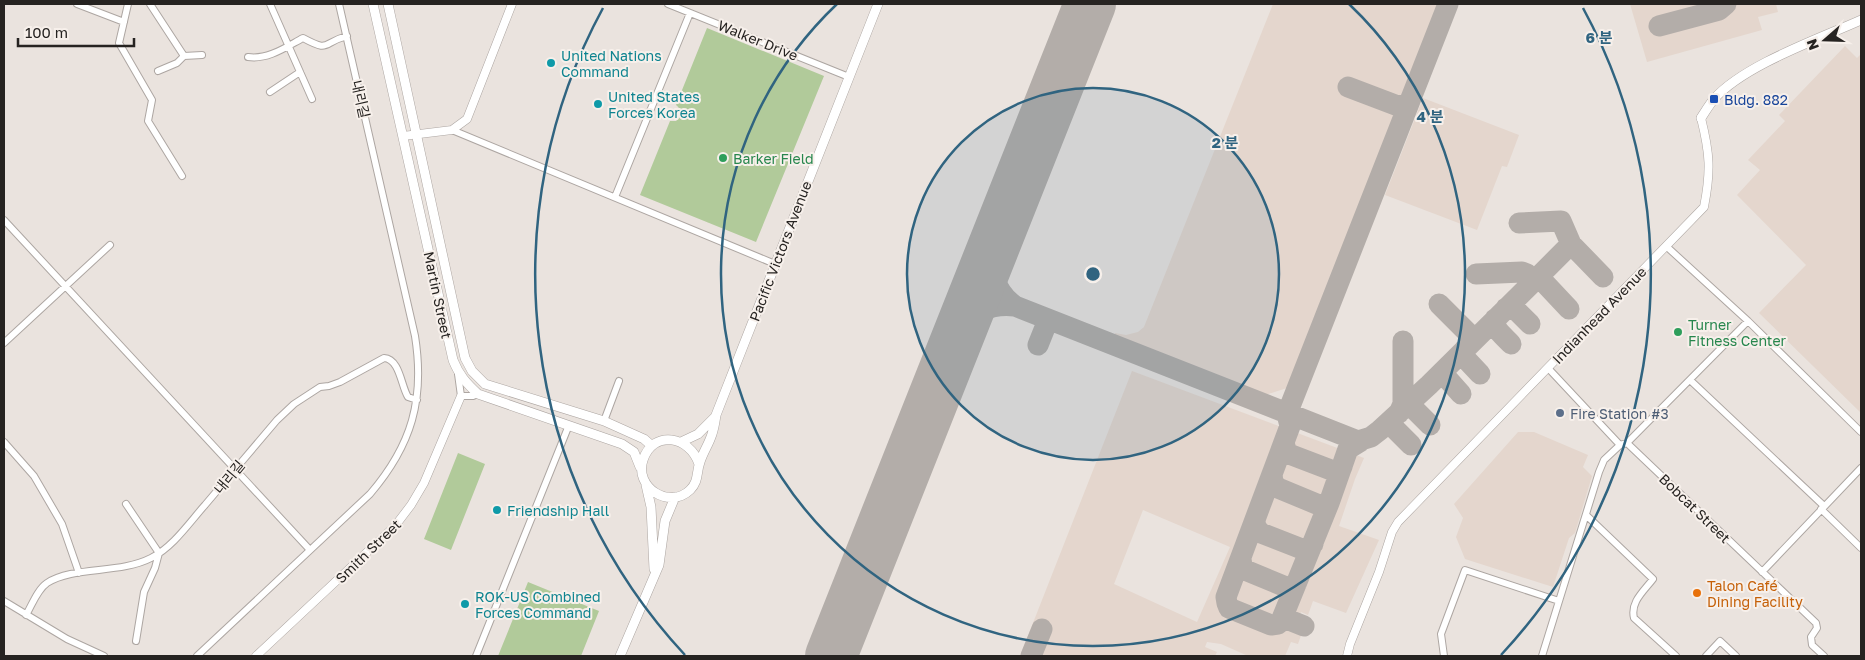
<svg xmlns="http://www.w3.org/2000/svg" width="1865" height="660" viewBox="0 0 1865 660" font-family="'Golos Text','Noto Sans KR',sans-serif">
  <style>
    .built { fill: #e4d6cd; fill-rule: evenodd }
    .green { fill: #b1ca9a }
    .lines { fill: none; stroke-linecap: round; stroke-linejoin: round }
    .taxiway { stroke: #b3ada9; stroke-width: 21 }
    .runway { stroke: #b3ada9; stroke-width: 52 }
    .minor-casing { stroke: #ada6a2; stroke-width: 8 }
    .tertiary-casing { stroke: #ada6a2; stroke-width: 9 }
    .secondary-casing { stroke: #ada6a2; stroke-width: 10 }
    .minor { stroke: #fff; stroke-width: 6 }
    .tertiary { stroke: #fff; stroke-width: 8 }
    .secondary { stroke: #fff; stroke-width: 9 }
    .ring { fill: none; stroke: #306480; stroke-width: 2.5 }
    .culture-dot { fill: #0f9aa8; stroke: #f7f0eb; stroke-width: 2 }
    .transit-dot { fill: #1a4fb4; stroke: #f7f0eb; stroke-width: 2 }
    .leisure-dot { fill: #2e9e5b; stroke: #f7f0eb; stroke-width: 2 }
    .service-dot { fill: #5c6f8a; stroke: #f7f0eb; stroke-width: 2 }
    .food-dot { fill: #e8710a; stroke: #f7f0eb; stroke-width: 2 }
    .labels { text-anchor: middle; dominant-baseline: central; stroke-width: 4; stroke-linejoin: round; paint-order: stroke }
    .street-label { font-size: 14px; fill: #262321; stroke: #f7f0eb }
    .culture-label { font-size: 14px; fill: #0d838f; stroke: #f7f0eb; text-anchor: start }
    .transit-label { font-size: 14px; fill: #164399; stroke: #f7f0eb; text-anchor: start }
    .leisure-label { font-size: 14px; fill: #27864d; stroke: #f7f0eb; text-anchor: start }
    .service-label { font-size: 14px; fill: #4e5e75; stroke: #f7f0eb; text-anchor: start }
    .food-label { font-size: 14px; fill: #c56008; stroke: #f7f0eb; text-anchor: start }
    .centre { fill: #306480; stroke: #f7f0eb; stroke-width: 2.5 }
    .ring-label { font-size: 15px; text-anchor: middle; font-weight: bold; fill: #306480; stroke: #f7f0eb; stroke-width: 4; stroke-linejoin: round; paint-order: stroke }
  </style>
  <rect width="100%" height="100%" fill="#eae3de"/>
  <path class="built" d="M 1273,4 L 1442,4 L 1290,387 L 1256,398 L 1112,341 L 1115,333 L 1126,335 L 1138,332 L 1144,327 Z
    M 1630,4 L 1776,4 L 1778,12 L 1758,17 L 1762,30 L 1647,62 Z
    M 1845,46 L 1857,58 L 1861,54 L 1861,413 L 1759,313 L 1806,265 L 1737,195 L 1760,170 L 1748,160 L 1785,121 L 1779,115 Z
    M 1423,98 L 1519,135 L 1507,167 L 1502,166 L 1477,230 L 1385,195 Z
    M 1132,371 L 1364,458 L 1355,479 L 1339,526 L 1379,540 L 1346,613 L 1313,601 L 1308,615 L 1301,612 L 1299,618 L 1306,621 L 1298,644 L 1291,642 L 1285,656 L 1248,656 L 1221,644 L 1207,642 L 1205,647 L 1217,652 L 1215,656 L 1020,656 ZM 1143,510 L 1230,547 L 1197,622 L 1114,584 Z
    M 1518,432 L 1534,432 L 1588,455 L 1583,467 L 1592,476 L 1575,533 L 1569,538 L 1553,587 L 1465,559 L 1456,537 L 1463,518 L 1454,504 Z"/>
  <path class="green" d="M 707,28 L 824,76 L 756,242 L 640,195 L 670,121 L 676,121 C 682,117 682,109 676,105 Z
    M 458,453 L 485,464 L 451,550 L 424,539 Z
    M 528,582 L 599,611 L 581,656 L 498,656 Z"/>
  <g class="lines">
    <path class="taxiway" d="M 1659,26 L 1719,10 L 1726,4
      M 1348,87 L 1398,106 L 1405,105 L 1409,102
      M 1519,223 L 1561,221 L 1571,244 L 1528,287
      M 1571,244 L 1603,277
      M 994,246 C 991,271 993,290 1015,306 L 1358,441 L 1371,437 L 1380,430 L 1429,385 L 1528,287 L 1530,282 L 1527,274 L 1522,272 L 1476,274
      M 1538,276 L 1569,309
      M 1439,304 L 1470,335 L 1473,337 L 1479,335
      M 1506,308 L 1514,308 L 1530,324
      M 1495,319 C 1492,328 1505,337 1511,344
      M 959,334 C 975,313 987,303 1015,306
      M 1038,345 L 1046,325 L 1047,322 L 1053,321
      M 1464,350 L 1464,357 L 1480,374
      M 1437,377 L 1445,376 L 1461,394
      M 1405,407 L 1412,407 L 1430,425
      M 1399,413 L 1403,404 L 1403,341
      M 1385,426 L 1392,426 L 1411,445
      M 1361,441 L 1348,449 L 1329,503 L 1281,621 L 1278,624 L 1271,625 L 1229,608 L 1227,603 L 1226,597 L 1290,426 L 1287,414 L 1448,4
      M 1284,443 L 1286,450 L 1289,454 L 1331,470 L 1336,471 L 1342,467
      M 1272,474 L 1273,483 L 1278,488 L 1319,505 L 1329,503
      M 1255,521 L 1256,528 L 1261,533 L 1302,549 L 1308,548 L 1313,544
      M 1241,559 L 1242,566 L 1245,570 L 1286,587 L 1292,586 L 1297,582
      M 1284,618 L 1304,626
      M 1031,656 L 1042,629"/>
    <path class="runway" d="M 831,656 L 1090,4"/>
    <defs>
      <path id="minor" d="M 77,4 L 124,22
        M 128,4 L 119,43 L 152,100 L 148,121 L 182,176
        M 150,4 L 184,56 L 177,63 L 158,71
        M 270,4 L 312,99
        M 668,4 L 849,77
        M 184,56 L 202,55
        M 248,57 C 268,60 286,47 303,38 C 331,53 321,43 347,36
        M 270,92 L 300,72
        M 452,130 L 775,264
        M 615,197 L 690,13
        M 4,220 L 310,550
        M 1666,246 L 1748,321 L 1861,432
        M 4,343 L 110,245
        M 1548,368 L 1620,445 L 1627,443 L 1816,623 L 1817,628 L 1811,637 L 1812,645 L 1824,656
        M 458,374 L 461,396 L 473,396 L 478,394
        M 1690,380 L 1824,506
        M 604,421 L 619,381
        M 4,442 L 34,476 L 62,524 L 79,573
        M 1627,443 L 1748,321
        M 126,504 L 159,553 L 155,568 L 144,592 L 136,641
        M 1821,509 L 1861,548
        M 1586,515 L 1653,579 C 1644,591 1630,602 1634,618 L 1676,656
        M 1762,572 L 1861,468
        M 4,601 L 67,639 L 104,656
        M 26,615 C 32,605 37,590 47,583 C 73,566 120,574 151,558 C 173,547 189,523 205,505 C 229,477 253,448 277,420 L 294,404 L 320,387 L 329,386 L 340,382 L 384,358 C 400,359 401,386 408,397 L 417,400
        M 197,656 L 370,494 C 412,445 425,399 415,336 L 339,4
        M 476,656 L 569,425
        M 1444,656 L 1441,634 L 1465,570 L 1559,601
        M 1542,656 L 1599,472 L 1604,460 L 1620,445
        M 1706,656 L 1720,641 L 1736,656"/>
      <path id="tertiary" d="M 403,136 L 452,130 L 467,119 L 512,4
        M 256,656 L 395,526 L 411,505 L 424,483 L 461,396
        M 1347,656 L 1350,644 L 1379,572 L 1392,532 L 1398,522 L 1704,207 C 1711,171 1710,154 1701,118"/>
      <path id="secondary" d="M 373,4 L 453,360 C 459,375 466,383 478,394 L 622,444 L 634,452 L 640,467
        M 388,4 L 465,358 L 472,371 L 485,384 L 604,421 L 644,439 L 652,446
        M 1701,118 C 1705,112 1709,105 1714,99 C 1744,65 1819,39 1861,20
        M 681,442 L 698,434 L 716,416
        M 699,464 C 690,436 653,429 643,460 C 634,487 669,510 690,490 C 699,481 696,473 700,462 C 703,452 709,444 712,434 C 714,428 715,422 716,415 L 878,4
        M 646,485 L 651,507 L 654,569
        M 620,656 L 659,565 L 665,521 L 675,497"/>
    </defs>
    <use href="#minor" class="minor-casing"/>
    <use href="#tertiary" class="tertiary-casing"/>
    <use href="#secondary" class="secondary-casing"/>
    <use href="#minor" class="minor"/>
    <use href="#tertiary" class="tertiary"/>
    <use href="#secondary" class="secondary"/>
  </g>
  <circle cx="1093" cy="274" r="186" fill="#306480" fill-opacity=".12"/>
  <g class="ring">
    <circle cx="1093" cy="274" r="186"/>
    <path d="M1349 4A372 372 0 1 1 837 4"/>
    <path d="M685 655A558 558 0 0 1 603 8M1583 8A558 558 0 0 1 1501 655"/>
  </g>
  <g class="culture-dot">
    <circle cx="551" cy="63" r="5"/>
    <circle cx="598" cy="104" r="5"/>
    <circle cx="497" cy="510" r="5"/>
    <circle cx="465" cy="604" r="5"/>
  </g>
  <rect class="transit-dot" x="1709" y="94" width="10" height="10" rx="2.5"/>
  <g class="leisure-dot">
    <circle cx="723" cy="158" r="5"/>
    <circle cx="1678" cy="332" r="5"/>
  </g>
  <circle class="service-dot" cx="1560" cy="413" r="5"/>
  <circle class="food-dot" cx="1697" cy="593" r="5"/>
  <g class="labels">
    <g class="street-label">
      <text transform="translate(758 40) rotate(22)">Walker Drive</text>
      <text transform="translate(361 99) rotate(77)">내리길</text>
      <text transform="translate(780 251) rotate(-69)">Pacific Victors Avenue</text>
      <text transform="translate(438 295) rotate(78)">Martin Street</text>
      <text transform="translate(1599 315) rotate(-46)">Indianhead Avenue</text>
      <text transform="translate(229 477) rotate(-50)">내리길</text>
      <text transform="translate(1695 508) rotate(44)">Bobcat Street</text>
      <text transform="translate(368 551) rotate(-44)">Smith Street</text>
    </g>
    <g class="culture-label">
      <text x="561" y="55">United Nations<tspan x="561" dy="16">Command</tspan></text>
      <text x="608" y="96">United States<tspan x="608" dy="16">Forces Korea</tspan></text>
      <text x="507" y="510">Friendship Hall</text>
      <text x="475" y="596">ROK-US Combined<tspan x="475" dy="16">Forces Command</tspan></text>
    </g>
    <g class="transit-label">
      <text x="1724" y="99">Bldg. 882</text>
    </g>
    <g class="leisure-label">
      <text x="733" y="158">Barker Field</text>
      <text x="1688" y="324">Turner<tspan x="1688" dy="16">Fitness Center</tspan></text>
    </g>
    <g class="service-label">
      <text x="1570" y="413">Fire Station #3</text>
    </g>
    <g class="food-label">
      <text x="1707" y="585">Talon Café<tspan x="1707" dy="16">Dining Facility</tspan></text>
    </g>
  </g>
  <circle cx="1093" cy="274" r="8" class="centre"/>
  <g class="ring-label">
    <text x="1599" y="43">6 분</text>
    <text x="1430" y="122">4 분</text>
    <text x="1225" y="148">2 분</text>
  </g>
  <rect width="1865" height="660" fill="none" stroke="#262321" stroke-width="10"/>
  <g transform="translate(1825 40) rotate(250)" stroke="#f7f0eb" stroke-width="4" paint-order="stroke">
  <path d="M0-4L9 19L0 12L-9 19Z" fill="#262321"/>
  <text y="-8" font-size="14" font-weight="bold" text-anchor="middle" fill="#262321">N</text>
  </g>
  <path d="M18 38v8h116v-8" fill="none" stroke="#262321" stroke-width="2.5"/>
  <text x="25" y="38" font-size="15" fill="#262321" stroke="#f7f0eb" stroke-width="4" paint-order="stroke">100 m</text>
</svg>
